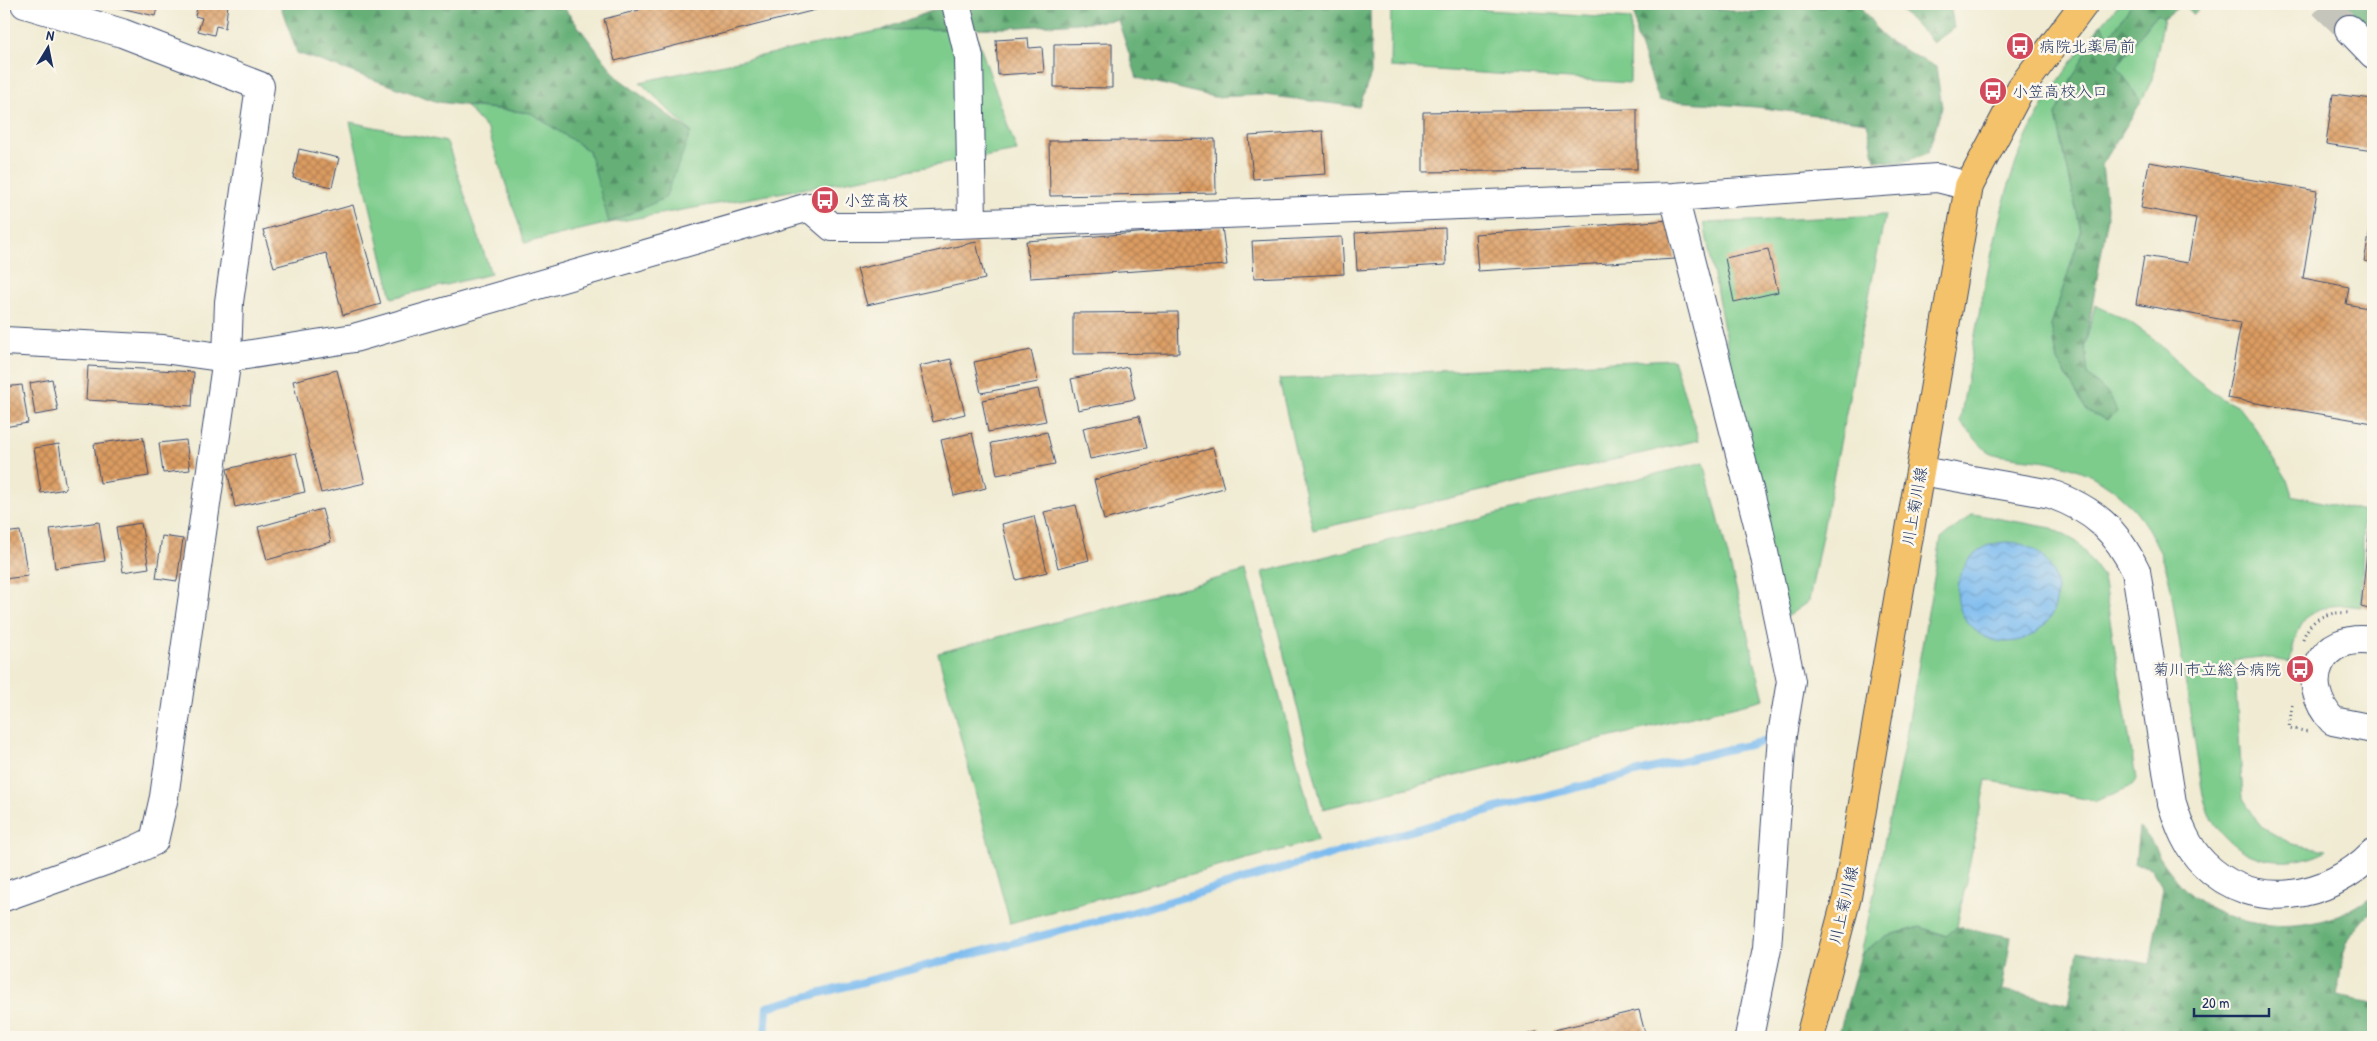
<svg xmlns="http://www.w3.org/2000/svg" width="2377" height="1041" viewBox="0 0 2377 1041" font-family="'Patrick Hand','Klee One',sans-serif">
  <style>
    .green { fill: #7dcc8c; stroke: #4c7e75 }
    .forest { fill: url(#forest-firs); stroke: #40706b }
    .water { fill: url(#water-waves); stroke: #4b75a6 }
    .lines { fill: none; stroke-linecap: round; stroke-linejoin: round }
    .stream { stroke: #7bbbef; stroke-width: 8 }
    .building { fill: url(#building-cross-hatch) }
    .minor-tunnel { stroke: #c5c5bb; stroke-width: 28; stroke-dasharray: 28 14; stroke-linecap: butt }
    .minor-casing { stroke: #3b4b6f; stroke-width: 30 }
    .major-casing { stroke: #3b4b6f; stroke-width: 30 }
    .path { stroke: #3b4b6f; stroke-width: 3; stroke-dasharray: 1 4; stroke-linecap: butt }
    .minor { stroke: #fff; stroke-width: 28 }
    .major { stroke: #f4c26a; stroke-width: 28 }
    .labels { text-anchor: middle; dominant-baseline: central; stroke-width: 5; stroke-linejoin: round; paint-order: stroke }
    .poi-label { font-size: 16px; fill: #1b2f5e; stroke: #fbf7ec; text-anchor: start }
    .street-label { font-size: 16px; fill: #1b2f5e; stroke: #fbf7ec }
  </style>
  <defs>
    <pattern id="forest-firs" width="22" height="20" patternUnits="userSpaceOnUse" patternTransform="scale(1.25)"><rect width="22" height="20" fill="#66b078"/><path d="M5 1l3.5 6h-7zM16 11l3.5 6h-7z" fill="#539066"/></pattern>
    <pattern id="water-waves" width="16" height="10" patternUnits="userSpaceOnUse" patternTransform="scale(1.25)"><rect width="16" height="10" fill="#7bbbef"/><path d="M0 5q4-4 8 0t8 0" fill="none" stroke="#6498c5"/></pattern>
    <pattern id="building-cross-hatch" width="8" height="8" patternUnits="userSpaceOnUse" patternTransform="scale(1.25)"><rect width="8" height="8" fill="#dc9c61"/><path d="M0 0l8 8M0 8l8-8" fill="none" stroke="#b28053"/></pattern>
  </defs>
  <rect width="100%" height="100%" fill="#fbf7ec"/>
  <filter id="ink" filterUnits="userSpaceOnUse"><feTurbulence type="fractalNoise" baseFrequency=".02" numOctaves="2"/><feDisplacementMap in="SourceGraphic" scale="10" xChannelSelector="R" yChannelSelector="G"/><feConvolveMatrix kernelMatrix="1 2 1 2 8 2 1 2 1" color-interpolation-filters="sRGB"/></filter>
  <filter id="wash" filterUnits="userSpaceOnUse"><feTurbulence type="fractalNoise" baseFrequency=".0096" numOctaves="4" result="noise"/><feDisplacementMap in="SourceGraphic" scale="20" xChannelSelector="R" yChannelSelector="G"/><feGaussianBlur stdDeviation="1.12" result="paint"/><feColorMatrix in="noise" values="0 0 0 0 0 0 0 0 0 0 0 0 0 0 0 0 0 1.4 0 .05"/><feComposite in="paint" operator="in"/></filter>
  <g filter="url(#wash)">
    <rect width="100%" height="100%" fill="#f0ebd2"/>
    <path class="green" d="M 1391,4 L 1631,19 L 1630,83 L 1390,67 Z
      M 2119,4 L 2132,4 L 2109,38 L 2102,25 L 2056,115 L 2081,232 L 2051,326 L 2058,361 L 2087,411 L 2110,396 L 2088,375 L 2085,346 L 2095,305 L 2127,320 L 2154,339 L 2192,376 L 2221,398 L 2240,408 L 2256,429 L 2287,479 L 2292,495 L 2364,512 L 2361,607 C 2312,600 2298,616 2290,662 L 2261,657 L 2234,660 L 2243,798 L 2261,827 L 2292,844 L 2327,850 C 2275,877 2217,854 2203,795 L 2170,584 C 2156,520 2112,472 2046,461 C 2034,459 1998,457 1989,452 C 1979,446 1969,430 1960,421 C 1970,360 1981,299 1995,239 C 2004,198 2015,157 2035,120 C 2057,78 2088,40 2119,4 Z
      M 2158,12 L 2164,18 L 2152,79 L 2141,102 L 2117,67 Z
      M 974,29 L 1017,151 L 609,223 L 525,243 L 488,130 L 466,106 L 531,113 L 589,151 L 610,223 L 691,132 L 640,82 L 882,30 Z
      M 350,122 L 447,142 L 491,274 L 392,298 Z
      M 1885,215 L 1809,601 L 1779,622 L 1704,223 Z
      M 1673,359 L 1699,440 L 1313,530 L 1279,379 Z
      M 1704,462 L 1764,699 L 1323,809 L 1263,572 Z
      M 1973,514 L 2052,528 L 2077,542 L 2103,577 L 2136,779 L 2132,786 L 2096,801 L 1986,780 L 1957,927 L 1947,936 L 1920,927 L 1886,936 L 1861,955 L 1904,747 L 1941,539 Z
      M 1246,571 L 1318,840 L 1010,923 L 938,653 Z"/>
    <path class="forest" d="M 280,4 L 561,4 L 618,78 L 691,132 L 665,198 L 609,223 L 589,151 L 531,113 L 438,102 L 297,53 Z
      M 950,4 L 1370,4 L 1371,74 L 1359,107 L 1264,95 L 1214,97 L 1137,78 L 1118,20 L 1007,28 L 882,30 Z
      M 1634,4 L 1670,4 L 1752,13 L 1780,4 L 1858,4 L 1886,40 L 1936,67 L 1942,107 L 1928,153 L 1901,163 L 1875,160 L 1867,122 L 1756,107 L 1659,100 L 1636,34 Z
      M 1895,4 L 1950,4 L 1954,28 L 1933,43 Z
      M 2132,4 L 2203,4 L 2193,15 L 2183,4 L 2164,18 L 2157,13 L 2117,66 L 2141,102 L 2102,165 L 2108,216 L 2085,346 L 2088,375 L 2110,396 L 2117,412 L 2107,420 L 2087,411 L 2058,361 L 2051,326 L 2081,232 L 2056,115 L 2072,78 L 2102,24 L 2109,38 Z
      M 2340,4 L 2373,4 L 2373,37 Z
      M 2139,828 C 2151,837 2153,847 2161,859 C 2167,868 2175,878 2182,886 C 2230,936 2321,938 2373,895 L 2373,910 C 2340,940 2344,955 2337,996 L 2373,1003 L 2373,1037 L 1838,1037 L 1861,955 L 1886,936 L 1920,927 L 1946,936 L 1957,927 L 2011,937 L 2002,990 L 2069,1004 L 2078,951 L 2150,964 L 2163,888 L 2150,867 L 2135,865 Z"/>
    <path class="water" d="M1957 592a50 50 0 1 1 100 0a50 50 0 1 1-100 0Z"/>
    <g class="lines">
      <path class="stream" d="M 765,1037 L 767,1007 L 1133,912 L 1442,822 L 1721,751 L 1766,741"/>
    </g>
    <g id="blocks">
      <path class="building" d="M 116,4 L 158,4 L 155,16 L 116,7 Z
        M 198,4 L 228,4 L 225,28 L 216,26 L 214,35 L 198,31 L 202,18 L 195,16 Z
        M 637,4 L 839,4 L 615,61 L 604,19 L 639,10 Z
        M 1028,38 L 1029,48 L 1042,47 L 1044,72 L 998,75 L 996,40 Z
        M 1112,43 L 1112,88 L 1054,87 L 1054,44 Z
        M 2333,94 L 2373,99 L 2373,151 L 2326,144 Z
        M 1637,109 L 1637,169 L 1423,172 L 1423,112 Z
        M 1323,131 L 1326,174 L 1253,179 L 1249,136 Z
        M 1215,139 L 1216,193 L 1050,196 L 1049,141 Z
        M 299,149 L 339,158 L 332,187 L 293,178 Z
        M 2149,162 L 2317,191 L 2303,278 L 2349,287 L 2346,304 L 2373,309 L 2373,423 L 2227,398 L 2241,323 L 2136,304 L 2144,256 L 2188,263 L 2196,218 L 2141,208 Z
        M 353,205 L 381,304 L 343,315 L 326,253 L 274,267 L 263,230 Z
        M 1671,220 L 1675,259 L 1478,271 L 1475,234 Z
        M 2372,221 L 2373,221 L 2373,263 L 2364,261 Z
        M 1222,227 L 1227,265 L 1030,278 L 1026,241 Z
        M 1445,228 L 1446,265 L 1357,270 L 1355,233 Z
        M 1342,237 L 1344,274 L 1254,278 L 1252,241 Z
        M 976,242 L 985,279 L 867,305 L 857,269 Z
        M 1768,249 L 1778,292 L 1734,302 L 1725,258 Z
        M 1178,312 L 1179,353 L 1073,354 L 1073,313 Z
        M 1031,350 L 1038,382 L 981,393 L 974,362 Z
        M 951,359 L 965,414 L 933,422 L 919,366 Z
        M 88,366 L 194,372 L 192,406 L 86,400 Z
        M 1128,367 L 1135,399 L 1078,410 L 1071,379 Z
        M 337,370 L 365,483 L 321,493 L 293,381 Z
        M 52,379 L 58,411 L 35,415 L 30,383 Z
        M 22,385 L 28,423 L 4,427 L 4,387 Z
        M 1038,389 L 1046,421 L 988,432 L 982,400 Z
        M 1139,416 L 1147,448 L 1090,459 L 1083,428 Z
        M 1047,432 L 1055,464 L 997,475 L 991,443 Z
        M 972,433 L 986,488 L 954,496 L 941,440 Z
        M 143,437 L 149,476 L 100,483 L 94,444 Z
        M 186,440 L 190,470 L 163,473 L 159,443 Z
        M 59,444 L 66,489 L 41,493 L 34,448 Z
        M 1213,448 L 1224,488 L 1104,520 L 1094,480 Z
        M 296,453 L 305,492 L 235,507 L 227,469 Z
        M 1076,505 L 1089,560 L 1058,568 L 1044,512 Z
        M 2372,506 L 2373,506 L 2373,610 L 2361,607 Z
        M 322,509 L 331,542 L 267,560 L 258,527 Z
        M 1034,516 L 1047,572 L 1016,580 L 1002,524 Z
        M 99,522 L 105,561 L 55,568 L 50,529 Z
        M 141,523 L 149,568 L 123,572 L 116,527 Z
        M 20,531 L 28,576 L 4,579 L 4,533 Z
        M 162,536 L 183,539 L 177,581 L 156,578 Z
        M 1639,1010 L 1646,1037 L 1555,1037 L 1554,1030 Z
        M 1537,1032 L 1539,1037 L 1517,1037 Z"/>
    </g>
  </g>
  <g filter="url(#ink)">
    <use href="#blocks" fill-opacity="0" stroke="#3b4b6f" stroke-width="1"/>
    <g class="lines">
      <path class="minor-tunnel" d="M 2323,4 L 2349,29"/>
      <defs>
        <path id="minor" d="M 956,4 L 969,57 L 972,223
          M 2349,29 L 2373,54
          M 1674,197 L 1758,524 L 1791,681 L 1782,735 L 1767,948 L 1749,1037
          M 4,341 L 163,349 L 227,358 L 354,338 L 809,207 L 832,227 L 878,227 L 1674,197 L 1937,178 L 1969,186
          M 1921,471 L 2051,494 C 2095,510 2116,530 2136,571 L 2172,803 C 2179,826 2187,847 2204,864 C 2254,913 2328,899 2373,853
          M 2373,641 C 2320,632 2297,683 2333,721 L 2373,729
          M 4,897 L 133,851 L 154,841 L 164,797 L 227,358 L 229,302 L 260,86 L 122,33 L 25,4"/>
        <path id="major" d="M 1810,1037 L 1847,897 L 1969,186 L 2021,88 L 2084,4"/>
      </defs>
      <use href="#minor" class="minor-casing"/>
      <use href="#major" class="major-casing"/>
      <path class="path" d="M 2303,639 C 2310,618 2328,611 2349,613
        M 2292,705 L 2289,728 L 2309,732"/>
      <use href="#minor" class="minor"/>
      <use href="#major" class="major"/>
    </g>
  </g>
  <defs>
    <symbol id="bus-disc" viewBox="-11 -11 22 22"><circle r="9.5" fill="#d1495b" stroke="#fbf7ec"/><path d="M-5-6H5V4H4V6H2V4H-2V6H-4V4H-5ZM-3.5-4V0h7V-4ZM-3.5 1.2v1.5H-2V1.2ZM2 1.2v1.5H3.5V1.2Z" fill="#fff"/></symbol>
  </defs>
  <g fill-rule="evenodd">
    <use href="#bus-disc" x="2004" y="30" width="32" height="32"/>
    <use href="#bus-disc" x="1977" y="75" width="32" height="32"/>
    <use href="#bus-disc" x="809" y="184" width="32" height="32"/>
    <use href="#bus-disc" x="2284" y="653" width="32" height="32"/>
  </g>
  <g class="labels">
    <g class="poi-label">
      <text x="2039" y="46">病院北薬局前</text>
      <text x="2012" y="91">小笠高校入口</text>
      <text x="844" y="200">小笠高校</text>
      <text x="2281" y="669" text-anchor="end">菊川市立総合病院</text>
    </g>
    <g class="street-label">
      <text transform="translate(1914 506) rotate(-80)">川上菊川線</text>
      <text transform="translate(1843 905) rotate(-77)">川上菊川線</text>
    </g>
  </g>
  <rect width="2377" height="1041" fill="none" stroke="#fbf7ec" stroke-width="20"/>
  <g transform="translate(48 48) rotate(10)" stroke="#fbf7ec" stroke-width="4" paint-order="stroke">
  <path d="M0-4L9 19L0 12L-9 19Z" fill="#1b2f5e"/>
  <text y="-8" font-size="14" font-weight="bold" text-anchor="middle" fill="#1b2f5e">N</text>
  </g>
  <path d="M2194 1008v8h75v-8" fill="none" stroke="#1b2f5e" stroke-width="2.5"/>
  <text x="2202" y="1008" font-size="15" fill="#1b2f5e" stroke="#fbf7ec" stroke-width="4" paint-order="stroke">20 m</text>
</svg>
